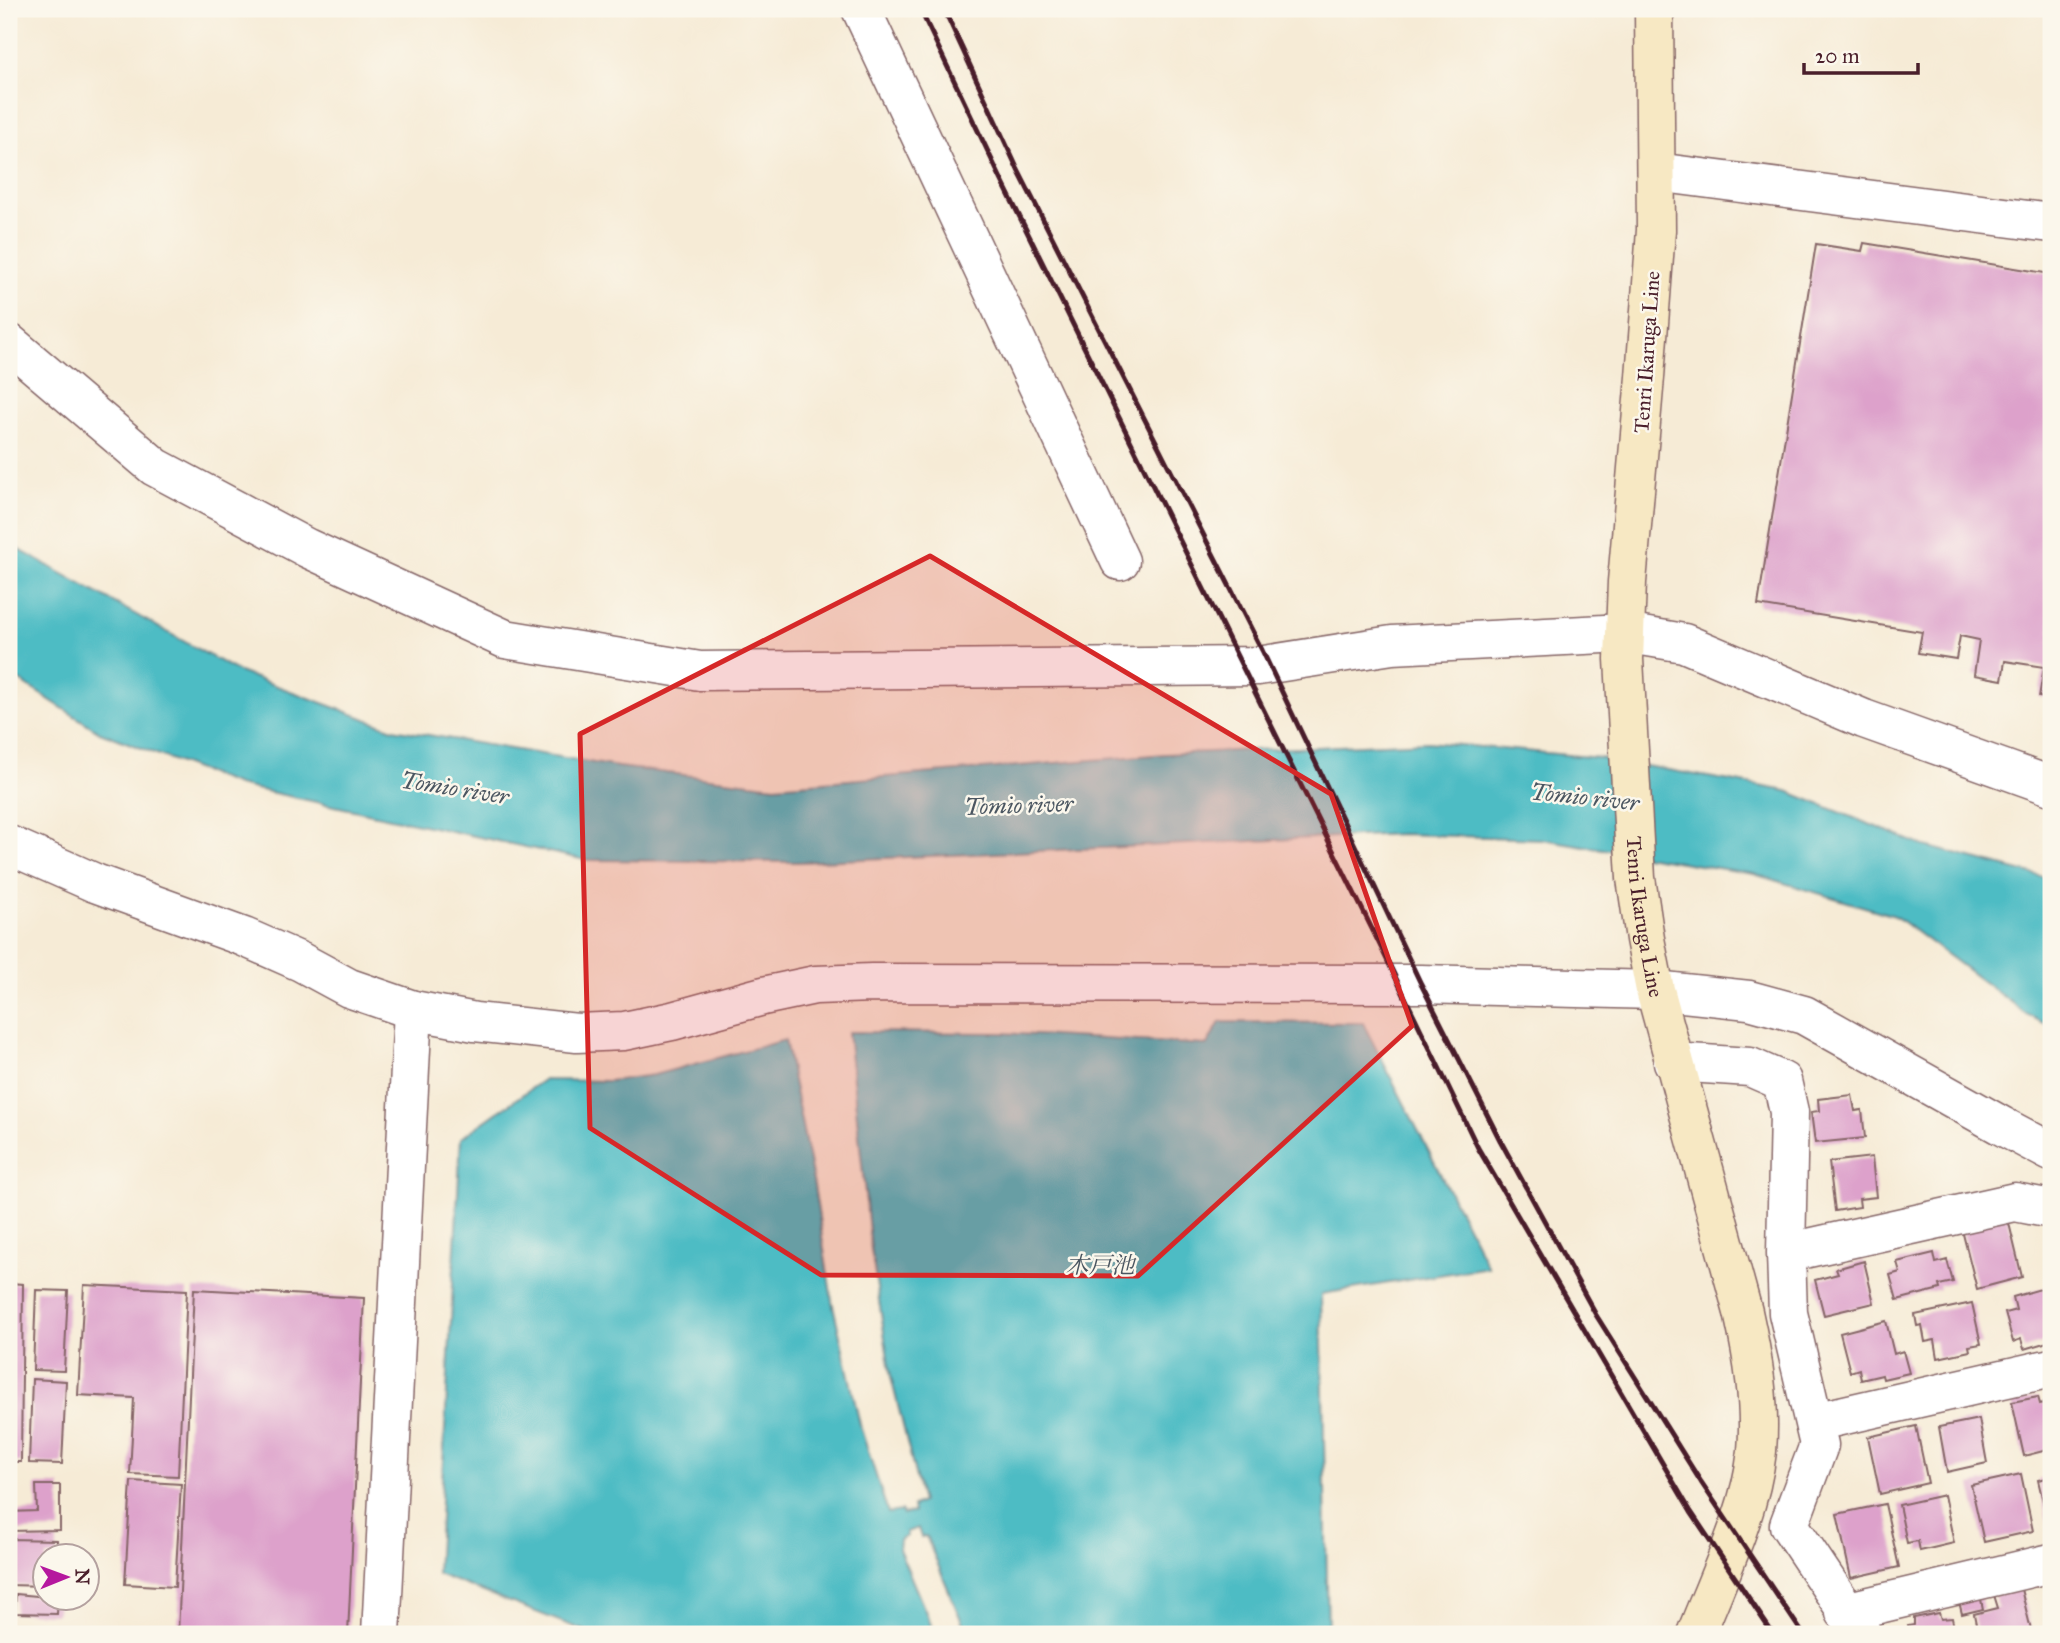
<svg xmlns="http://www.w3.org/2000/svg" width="2060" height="1643" viewBox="0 0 2060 1643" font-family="'IM FELL Great Primer','Noto Serif JP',serif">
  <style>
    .water { fill: #4ebcc4; stroke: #4c6e78; stroke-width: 2 }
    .building { fill: #dda1cb }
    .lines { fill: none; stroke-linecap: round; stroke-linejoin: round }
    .minor-casing { stroke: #866667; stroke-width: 41 }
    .tertiary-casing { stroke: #866667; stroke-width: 41 }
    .secondary-casing { stroke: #866667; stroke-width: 41 }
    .minor { stroke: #fff; stroke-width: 38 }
    .tertiary { stroke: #fff; stroke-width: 38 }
    .secondary { stroke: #f7e8c3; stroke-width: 38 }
    .rail { stroke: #4a1f2b; stroke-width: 5 }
    .marked { fill: #d62828; fill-opacity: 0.2; stroke: #d62828; stroke-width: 5; stroke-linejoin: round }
    .labels { text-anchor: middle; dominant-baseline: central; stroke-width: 5; stroke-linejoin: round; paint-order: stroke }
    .street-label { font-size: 21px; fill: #4a1f2b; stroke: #fbf7ec }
    .water-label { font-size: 23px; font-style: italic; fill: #4b5661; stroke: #fbf7ec }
  </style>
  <rect width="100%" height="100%" fill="#fbf7ec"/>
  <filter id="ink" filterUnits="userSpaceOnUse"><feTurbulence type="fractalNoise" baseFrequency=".0143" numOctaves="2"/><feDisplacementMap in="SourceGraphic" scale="14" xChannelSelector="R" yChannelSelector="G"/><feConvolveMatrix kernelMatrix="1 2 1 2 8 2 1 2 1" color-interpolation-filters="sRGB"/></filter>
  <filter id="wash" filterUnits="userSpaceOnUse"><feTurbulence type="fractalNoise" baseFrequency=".00686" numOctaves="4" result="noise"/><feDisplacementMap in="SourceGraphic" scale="28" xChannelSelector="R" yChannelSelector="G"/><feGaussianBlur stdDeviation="1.57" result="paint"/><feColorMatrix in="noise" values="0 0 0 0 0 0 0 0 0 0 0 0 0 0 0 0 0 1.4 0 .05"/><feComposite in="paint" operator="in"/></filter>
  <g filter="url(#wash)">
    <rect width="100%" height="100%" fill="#f6ebd6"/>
    <path class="water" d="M 9,544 L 239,672 L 393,729 L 618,767 L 775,786 L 1166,754 L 1428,742 L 1600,758 L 1787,791 L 1921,845 L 2051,879 L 2051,1026 L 2029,1016 L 1895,916 L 1754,874 L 1542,839 L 1402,834 L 798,862 L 586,860 L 237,785 L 100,732 L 9,674 Z
      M 1220,1022 L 1363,1023 L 1488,1267 L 1321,1294 L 1328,1634 L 967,1634 L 926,1536 L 921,1537 L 918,1528 L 906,1532 L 907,1536 L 900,1540 L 899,1549 L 935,1634 L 593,1634 L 437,1574 L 461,1138 L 543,1080 L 609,1081 L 654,1075 L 785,1040 L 814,1186 L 832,1301 L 861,1429 L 888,1513 L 901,1511 L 903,1515 L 914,1512 L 913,1506 L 922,1502 L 891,1377 L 871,1249 L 848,1032 L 1001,1033 L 1207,1045 Z"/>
    <g id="blocks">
      <path class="building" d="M 1864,243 L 2051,274 L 2051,704 L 2046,703 L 2048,698 L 2039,697 L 2044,667 L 2005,661 L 2002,680 L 1974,675 L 1979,640 L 1960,636 L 1956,659 L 1918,653 L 1922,632 L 1758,605 L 1816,244 L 1862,251 Z
        M 1852,1095 L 1855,1111 L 1862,1110 L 1865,1138 L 1815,1143 L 1811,1112 L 1819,1111 L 1818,1099 Z
        M 1872,1157 L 1876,1197 L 1859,1199 L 1860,1207 L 1835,1211 L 1829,1162 Z
        M 2007,1215 L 2022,1277 L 1977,1289 L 1961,1226 Z
        M 1934,1253 L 1936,1263 L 1947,1260 L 1953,1282 L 1939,1285 L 1940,1289 L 1897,1300 L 1890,1275 L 1900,1272 L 1897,1262 Z
        M 1864,1261 L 1874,1303 L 1824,1315 L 1815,1280 L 1838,1274 L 1836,1269 Z
        M 9,1283 L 23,1284 L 21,1462 L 9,1462 Z
        M 84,1285 L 187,1290 L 178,1476 L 130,1474 L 134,1398 L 78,1395 Z
        M 2051,1286 L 2051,1341 L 2024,1349 L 2021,1339 L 2013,1342 L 2005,1313 L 2016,1310 L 2013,1297 Z
        M 194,1289 L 364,1298 L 348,1634 L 178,1634 Z
        M 36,1290 L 68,1291 L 64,1371 L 33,1370 Z
        M 1972,1303 L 1981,1344 L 1969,1346 L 1970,1351 L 1938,1358 L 1935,1340 L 1925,1342 L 1922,1325 L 1917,1326 L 1915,1315 Z
        M 1886,1321 L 1894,1354 L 1903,1351 L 1909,1373 L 1883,1379 L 1882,1375 L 1861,1380 L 1859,1369 L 1850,1372 L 1840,1333 Z
        M 32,1379 L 66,1381 L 62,1464 L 29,1463 Z
        M 2038,1397 L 2040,1404 L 2047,1402 L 2051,1420 L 2051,1449 L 2024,1456 L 2012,1402 Z
        M 1979,1419 L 1987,1463 L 1947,1472 L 1939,1427 Z
        M 1916,1426 L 1928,1483 L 1880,1494 L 1868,1437 Z
        M 2021,1474 L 2033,1531 L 1984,1542 L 1971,1485 Z
        M 2051,1477 L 2051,1522 L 2048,1523 L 2038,1480 Z
        M 131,1481 L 181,1484 L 175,1587 L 125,1584 Z
        M 36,1485 L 60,1485 L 60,1530 L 9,1531 L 9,1512 L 37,1511 Z
        M 1944,1495 L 1954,1543 L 1920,1551 L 1918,1541 L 1907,1543 L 1899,1505 Z
        M 1885,1504 L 1899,1567 L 1851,1578 L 1837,1514 Z
        M 9,1539 L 57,1540 L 57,1556 L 46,1556 L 46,1586 L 9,1585 Z
        M 1978,1585 L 1983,1609 L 1962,1614 L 1956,1589 Z
        M 2021,1589 L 2032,1634 L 1978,1634 L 1974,1614 L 1998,1608 L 1994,1595 Z
        M 16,1594 L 58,1598 L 57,1614 L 15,1613 Z
        M 1939,1613 L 1941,1619 L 1952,1618 L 1955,1634 L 1910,1634 L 1908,1626 L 1914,1625 L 1914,1618 Z"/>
    </g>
  </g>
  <g filter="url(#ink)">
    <use href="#blocks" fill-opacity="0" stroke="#866667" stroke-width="2"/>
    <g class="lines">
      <defs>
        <path id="minor" d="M 861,9 L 1120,561
          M 1656,172 L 2051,223
          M 9,343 L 155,467 L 307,548 L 505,639 L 700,671 L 1258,666 L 1392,645 L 1624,633 L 1684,643 L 1864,719 L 2051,786
          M 1673,1062 L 1750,1067 L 1782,1081 L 1789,1112 L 1786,1253 L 2015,1202 L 2051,1209
          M 1786,1253 L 1788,1313 L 1819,1445 L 1789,1525 L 1862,1634
          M 1814,1422 L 2051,1368
          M 1845,1612 L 2051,1563
          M 381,1634 L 413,1010"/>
        <path id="tertiary" d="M 9,845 L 95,883 L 244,937 L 301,962 L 349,988 L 413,1010 L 475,1022 L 577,1033 L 624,1031 L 672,1021 L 763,996 L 815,985 L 872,983 L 1421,984 L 1655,990 L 1749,1000 L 1804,1015 L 2002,1126 L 2051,1152"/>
        <g id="secondary">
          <path id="s1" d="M 1654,9 L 1656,230 L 1645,377 L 1627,582 L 1624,659 L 1636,878 L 1645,939 L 1655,990 L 1743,1312 C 1753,1357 1761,1404 1757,1451 C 1750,1514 1719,1575 1696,1634"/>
        </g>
      </defs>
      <use href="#minor" class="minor-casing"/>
      <use href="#tertiary" class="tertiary-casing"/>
      <use href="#secondary" class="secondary-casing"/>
      <use href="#minor" class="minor"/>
      <use href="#tertiary" class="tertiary"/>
      <use href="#secondary" class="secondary"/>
      <path class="rail" d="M 920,9 L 1001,179 L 1375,935 L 1478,1148 L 1691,1512 L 1773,1634
        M 944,9 L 1018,170 L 1262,650 L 1421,984 L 1500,1140 L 1596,1315 L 1701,1482 L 1803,1634"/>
    </g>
  </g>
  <path class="marked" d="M 930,556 L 1331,794 L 1412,1026 L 1138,1276 L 821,1275 L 590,1128 L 580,734 Z"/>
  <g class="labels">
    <g class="street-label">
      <text transform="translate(1647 352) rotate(-86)">Tenri Ikaruga Line</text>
      <text stroke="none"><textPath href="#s1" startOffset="910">Tenri Ikaruga Line</textPath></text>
    </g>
    <g class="water-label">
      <text transform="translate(455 788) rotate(9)">Tomio river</text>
      <text transform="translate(1585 797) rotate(6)">Tomio river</text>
      <text transform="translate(1019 805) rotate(-2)">Tomio river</text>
      <text x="1100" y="1265">木戸池</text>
    </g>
  </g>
  <rect width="2060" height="1643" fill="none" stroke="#fbf7ec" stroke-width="35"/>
  <g transform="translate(66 1577) rotate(89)"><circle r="33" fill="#fbf7ec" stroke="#b4a19f" stroke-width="2"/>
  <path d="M0-5L12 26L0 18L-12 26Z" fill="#b5179e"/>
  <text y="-10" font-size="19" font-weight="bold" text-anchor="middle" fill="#4a1f2b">N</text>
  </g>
  <path d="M1804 63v10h114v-10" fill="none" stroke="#4a1f2b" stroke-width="3.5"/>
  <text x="1815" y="63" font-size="21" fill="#4a1f2b" stroke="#fbf7ec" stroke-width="5" paint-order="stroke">20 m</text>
</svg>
